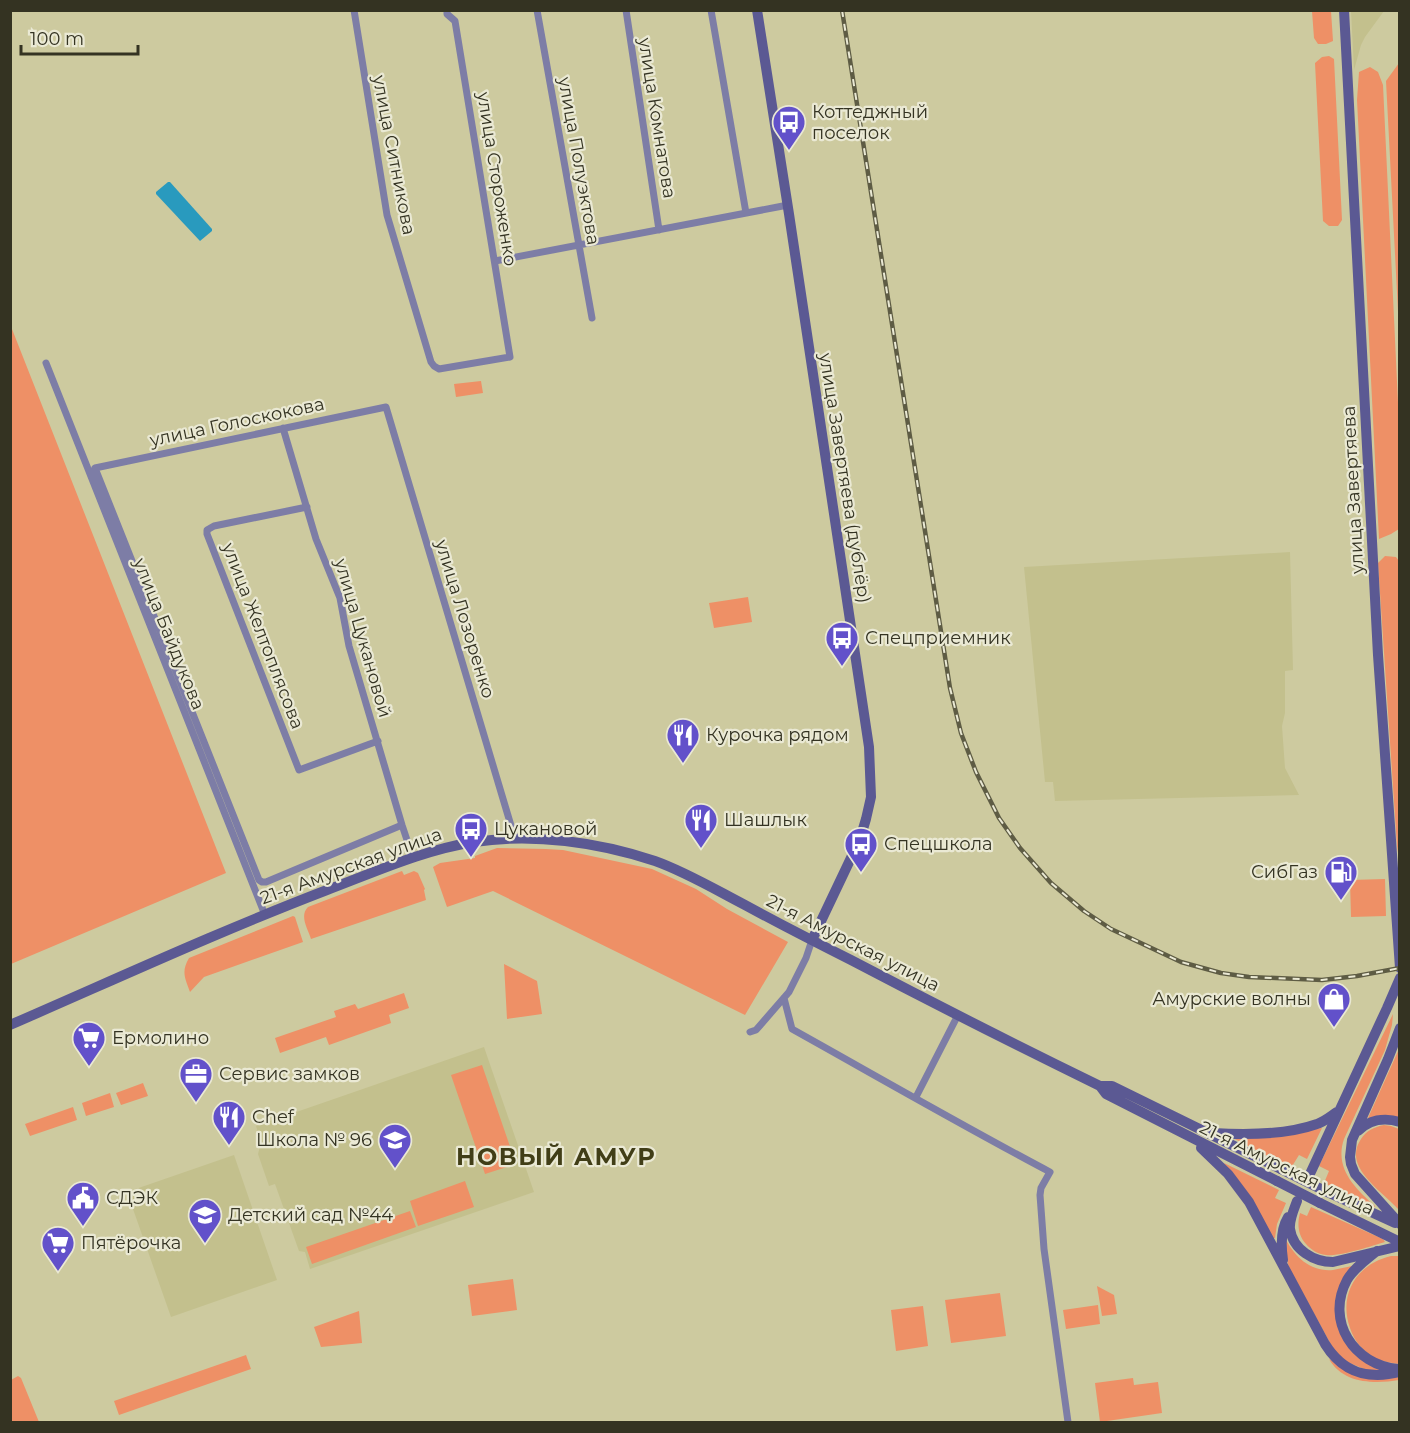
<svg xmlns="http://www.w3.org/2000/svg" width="1410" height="1433" viewBox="0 0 1410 1433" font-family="Montserrat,sans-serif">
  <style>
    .built { fill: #c3c08d }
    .green { fill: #ee9066 }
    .water { fill: #299abe }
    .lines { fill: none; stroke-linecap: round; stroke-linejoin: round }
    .street { stroke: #7d7da6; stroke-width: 7 }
    .secondary { stroke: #5b5993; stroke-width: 10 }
    .rail-casing { stroke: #5e5c44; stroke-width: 4.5 }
    .rail { stroke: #eae9d4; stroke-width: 2; stroke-dasharray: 7; stroke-linecap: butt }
    .secondary-bridge { stroke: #5b5993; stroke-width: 10 }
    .labels { text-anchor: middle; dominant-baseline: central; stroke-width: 4.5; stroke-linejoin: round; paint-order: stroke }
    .poi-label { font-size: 18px; fill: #343322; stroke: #eae9d4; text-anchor: start }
    .street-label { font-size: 18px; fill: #343322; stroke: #eae9d4 }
    .district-label { font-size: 24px; font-weight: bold; letter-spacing: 1.5px; fill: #413e17; stroke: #eae9d4 }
  </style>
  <rect width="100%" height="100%" fill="#cdca9f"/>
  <path class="built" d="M 1351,11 L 1384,11 L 1365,37 L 1361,45 L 1354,70 Z
    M 1290,552 L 1293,670 L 1285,671 L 1285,713 L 1282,726 L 1285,768 L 1299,795 L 1055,801 L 1053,782 L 1045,782 L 1024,567 Z
    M 484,1047 L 534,1192 L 310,1269 L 305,1252 L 299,1251 L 275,1184 L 269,1186 L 258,1154 L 261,1142 L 256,1126 Z
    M 234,1155 L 277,1280 L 171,1317 L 127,1192 Z"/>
  <path class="green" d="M 1312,11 L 1331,11 L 1333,41 L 1326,44 L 1318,44 L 1314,38 Z
    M 1329,56 L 1334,59 L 1342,220 L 1338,226 L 1329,226 L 1323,221 L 1315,63 L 1322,57 Z
    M 1399,63 L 1399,331 L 1386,81 Z
    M 1370,67 L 1378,72 L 1383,85 L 1399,424 L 1399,529 L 1391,534 L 1379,539 L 1357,100 L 1359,72 Z
    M 10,324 L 226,873 L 11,964 L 10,964 Z
    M 481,381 L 483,393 L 456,397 L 454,384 Z
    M 1385,556 L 1396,557 L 1399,561 L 1399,859 L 1397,846 L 1378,563 Z
    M 748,597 L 752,622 L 714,628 L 709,603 Z
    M 497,848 L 546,849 L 563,850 L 652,869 L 696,889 L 727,909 L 788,942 L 745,1015 L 493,891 L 447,907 L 433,867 L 440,863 L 475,858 L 475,856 Z
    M 402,871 L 404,875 L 414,871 L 418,873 L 425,889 L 424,890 L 426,900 L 311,939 C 308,929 299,916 308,907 Z
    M 1385,879 L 1386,916 L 1351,917 L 1350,880 Z
    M 293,916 L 295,917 L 303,942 L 204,977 L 190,992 C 185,978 181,972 189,958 Z
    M 504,964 L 537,981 L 542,1014 L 507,1019 Z
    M 404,993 L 409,1008 L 389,1015 L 391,1023 L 329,1045 L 326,1037 L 280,1053 L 275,1038 L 336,1017 L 334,1011 L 355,1004 L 358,1009 Z
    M 1393,1014 L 1392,1025 L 1385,1050 L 1344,1139 C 1334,1168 1355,1188 1375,1206 L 1375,1207 L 1324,1183 L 1329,1171 L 1319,1166 Z
    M 1399,1049 L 1399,1118 L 1369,1119 L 1368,1118 Z
    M 482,1065 L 516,1164 L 485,1174 L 451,1075 Z
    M 143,1083 L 148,1096 L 121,1105 L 116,1093 Z
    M 110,1093 L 114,1107 L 86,1116 L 82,1103 Z
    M 73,1107 L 77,1120 L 30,1136 L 25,1124 Z
    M 1384,1125 L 1391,1126 L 1399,1129 L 1399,1210 C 1393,1204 1386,1197 1379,1191 C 1365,1177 1347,1160 1361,1139 C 1366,1131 1374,1127 1384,1125 Z
    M 1322,1128 L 1307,1159 L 1299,1155 L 1291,1168 L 1235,1139 Z
    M 1224,1163 L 1279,1190 L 1275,1198 L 1286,1203 L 1277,1224 L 1275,1238 L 1273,1238 Z
    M 465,1181 L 474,1207 L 418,1226 L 410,1201 Z
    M 1311,1207 L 1383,1239 L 1385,1242 C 1372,1246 1338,1257 1326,1255 C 1318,1254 1311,1250 1306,1244 C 1298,1235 1297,1224 1300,1213 L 1307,1216 Z
    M 410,1211 L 416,1227 L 312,1264 L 306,1247 Z
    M 1286,1240 C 1296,1258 1311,1272 1333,1270 C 1339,1269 1346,1267 1352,1266 L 1339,1327 L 1382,1370 L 1369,1371 L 1347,1362 L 1335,1352 L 1289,1268 L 1287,1259 Z
    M 1391,1256 L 1399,1256 L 1399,1364 C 1392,1363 1384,1362 1377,1359 C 1364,1353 1354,1341 1350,1328 C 1338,1294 1357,1264 1391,1256 Z
    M 513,1279 L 517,1310 L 472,1316 L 468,1285 Z
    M 1097,1286 L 1114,1295 L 1117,1314 L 1102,1316 Z
    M 1000,1293 L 1006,1336 L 951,1343 L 945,1300 Z
    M 1098,1305 L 1100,1324 L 1066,1329 L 1063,1310 Z
    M 923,1306 L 928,1346 L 896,1351 L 891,1310 Z
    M 359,1311 L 362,1343 L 321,1347 L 314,1327 Z
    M 246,1355 L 251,1369 L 119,1415 L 114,1401 Z
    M 1329,1359 L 1339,1366 L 1399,1377 L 1399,1380 C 1375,1384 1343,1384 1329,1359 Z
    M 18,1376 L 21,1378 L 39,1422 L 11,1422 L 11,1380 Z
    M 1133,1378 L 1134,1385 L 1158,1382 L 1162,1413 L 1100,1422 L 1095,1383 Z"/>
  <path class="water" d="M 168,182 L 170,182 L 212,229 L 212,231 L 200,241 L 156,194 L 156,192 Z"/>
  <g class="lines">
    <path class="street" d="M 354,10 L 387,215 L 431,362 L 434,366 L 439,369 L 510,357 L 455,21 L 447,14 L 447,10
      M 537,10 L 592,318
      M 626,10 L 659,230
      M 711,10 L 746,213
      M 495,261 L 788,205
      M 46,363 L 265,915
      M 283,428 L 316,539 L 340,598 L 349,646 L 402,825 L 413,858
      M 307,507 L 214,526 L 207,530 L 207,534 L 299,770 L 378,741
      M 402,825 L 266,882 L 262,882 L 259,880 L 95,468 L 386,407 L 515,839
      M 784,998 L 792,1029 C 878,1077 963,1126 1050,1172 L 1041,1188 L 1040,1195 L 1044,1249 L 1068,1422
      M 750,1032 L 756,1030 L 789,992 L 806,958 L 812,940
      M 916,1097 L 958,1015"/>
    <path class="secondary" d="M 757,10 L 789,214 L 869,747 L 871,797 L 866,819 L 860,839 L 812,940
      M 1344,10 L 1378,655 L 1400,968
      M 10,1025 C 116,979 220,931 327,890 C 375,872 423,850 474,842 C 533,833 598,842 655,861 C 686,872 716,890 745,905 C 780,924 815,942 851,960 C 933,1003 1016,1045 1100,1086 L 1106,1094 L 1277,1181
      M 1400,1028 L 1388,1059 L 1352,1140 L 1350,1157 L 1351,1164 L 1355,1174 L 1400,1224
      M 1100,1086 L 1112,1086 L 1281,1169
      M 1358,1131 C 1369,1120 1384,1117 1400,1122
      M 1213,1133 C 1245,1135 1286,1135 1317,1124 C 1324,1122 1331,1116 1337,1112
      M 1201,1148 L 1228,1174 L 1249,1202 L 1325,1344 C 1343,1373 1368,1380 1400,1372
      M 1309,1176 L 1387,1008 L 1400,978
      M 1325,1191 L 1395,1223
      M 1297,1201 C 1294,1209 1289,1220 1290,1229 C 1293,1250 1314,1262 1333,1262 L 1400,1246
      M 1320,1203 L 1400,1242
      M 1377,1251 C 1366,1260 1354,1268 1347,1280 C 1325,1321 1354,1365 1398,1369
      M 1283,1260 C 1281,1246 1280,1230 1288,1217"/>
    <defs>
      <path id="rail" d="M 842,10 L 950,688 L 961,733 L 976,772 L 999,818 L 1020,848 L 1051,883 L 1084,911 L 1111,929 L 1181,962 L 1221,973 L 1249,977 L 1322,980 L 1357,976 L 1400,968"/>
    </defs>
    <use href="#rail" class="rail-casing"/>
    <use href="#rail" class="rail"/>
    <path class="secondary-bridge" d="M 1281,1169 L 1325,1191
      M 1277,1181 L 1320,1203"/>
  </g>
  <defs>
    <symbol id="bus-pin" viewBox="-11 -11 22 30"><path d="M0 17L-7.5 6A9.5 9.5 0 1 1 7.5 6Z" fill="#6251ca" stroke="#eae9d4"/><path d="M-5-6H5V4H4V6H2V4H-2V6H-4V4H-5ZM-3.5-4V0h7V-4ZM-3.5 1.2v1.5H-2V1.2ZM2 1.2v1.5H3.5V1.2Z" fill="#fff"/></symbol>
    <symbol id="restaurant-pin" viewBox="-11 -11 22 30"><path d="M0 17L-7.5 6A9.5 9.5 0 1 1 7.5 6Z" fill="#6251ca" stroke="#eae9d4"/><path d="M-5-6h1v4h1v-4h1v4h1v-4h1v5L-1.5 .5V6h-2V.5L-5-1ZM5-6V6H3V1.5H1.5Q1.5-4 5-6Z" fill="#fff"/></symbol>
    <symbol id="fuel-pin" viewBox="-11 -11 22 30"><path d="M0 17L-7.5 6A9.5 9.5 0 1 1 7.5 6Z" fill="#6251ca" stroke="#eae9d4"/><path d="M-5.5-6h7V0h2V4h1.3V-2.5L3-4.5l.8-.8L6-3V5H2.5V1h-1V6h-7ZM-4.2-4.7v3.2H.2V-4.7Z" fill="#fff"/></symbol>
    <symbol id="shop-pin" viewBox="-11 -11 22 30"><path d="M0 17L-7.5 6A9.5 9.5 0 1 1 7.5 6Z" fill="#6251ca" stroke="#eae9d4"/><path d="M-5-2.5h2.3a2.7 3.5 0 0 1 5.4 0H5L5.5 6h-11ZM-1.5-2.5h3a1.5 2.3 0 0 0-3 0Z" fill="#fff"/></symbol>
    <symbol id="supermarket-pin" viewBox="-11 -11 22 30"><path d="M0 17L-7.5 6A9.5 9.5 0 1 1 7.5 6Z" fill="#6251ca" stroke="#eae9d4"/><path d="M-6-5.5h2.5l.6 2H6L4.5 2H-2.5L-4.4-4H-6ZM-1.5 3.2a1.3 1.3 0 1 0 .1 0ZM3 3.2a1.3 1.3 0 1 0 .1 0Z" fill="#fff"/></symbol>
    <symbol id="office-pin" viewBox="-11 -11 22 30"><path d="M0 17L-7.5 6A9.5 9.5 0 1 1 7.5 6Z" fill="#6251ca" stroke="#eae9d4"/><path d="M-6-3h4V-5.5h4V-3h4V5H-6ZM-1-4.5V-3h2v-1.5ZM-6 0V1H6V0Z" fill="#fff"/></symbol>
    <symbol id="school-pin" viewBox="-11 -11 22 30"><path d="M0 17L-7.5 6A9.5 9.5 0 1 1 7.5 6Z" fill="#6251ca" stroke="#eae9d4"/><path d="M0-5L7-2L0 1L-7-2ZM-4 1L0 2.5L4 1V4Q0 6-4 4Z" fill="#fff"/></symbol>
    <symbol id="civic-pin" viewBox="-11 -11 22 30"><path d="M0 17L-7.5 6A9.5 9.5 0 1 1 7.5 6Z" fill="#6251ca" stroke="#eae9d4"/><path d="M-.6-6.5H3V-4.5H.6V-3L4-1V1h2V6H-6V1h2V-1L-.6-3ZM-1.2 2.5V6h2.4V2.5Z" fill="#fff"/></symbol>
  </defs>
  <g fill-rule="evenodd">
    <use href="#bus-pin" x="770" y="103" width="38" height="52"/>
    <use href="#bus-pin" x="823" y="619" width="38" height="52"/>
    <use href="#restaurant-pin" x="664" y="716" width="38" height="52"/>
    <use href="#restaurant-pin" x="682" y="801" width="38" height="52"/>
    <use href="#bus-pin" x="452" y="810" width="38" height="52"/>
    <use href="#bus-pin" x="842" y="825" width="38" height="52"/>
    <use href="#fuel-pin" x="1322" y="853" width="38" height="52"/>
    <use href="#shop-pin" x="1315" y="980" width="38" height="52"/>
    <use href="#supermarket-pin" x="70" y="1019" width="38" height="52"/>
    <use href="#office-pin" x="177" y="1055" width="38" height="52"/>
    <use href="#restaurant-pin" x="210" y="1098" width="38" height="52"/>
    <use href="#school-pin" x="376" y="1121" width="38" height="52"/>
    <use href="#civic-pin" x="64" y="1179" width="38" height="52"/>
    <use href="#school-pin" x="186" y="1196" width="38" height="52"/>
    <use href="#supermarket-pin" x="39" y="1224" width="38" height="52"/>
  </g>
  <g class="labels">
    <g class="poi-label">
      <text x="812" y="112">Коттеджный<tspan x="812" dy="21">поселок</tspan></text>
      <text x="865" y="638">Спецприемник</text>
      <text x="706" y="735">Курочка рядом</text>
      <text x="724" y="820">Шашлык</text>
      <text x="494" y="829">Цукановой</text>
      <text x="884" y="844">Спецшкола</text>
      <text x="1318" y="872" text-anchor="end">СибГаз</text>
      <text x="1311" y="999" text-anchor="end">Амурские волны</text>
      <text x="112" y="1038">Ермолино</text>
      <text x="219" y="1074">Сервис замков</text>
      <text x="252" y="1117">Chef</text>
      <text x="372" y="1140" text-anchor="end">Школа № 96</text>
      <text x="106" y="1198">СДЭК</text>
      <text x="228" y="1215">Детский сад №44</text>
      <text x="81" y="1243">Пятёрочка</text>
    </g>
    <g class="street-label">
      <text transform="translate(657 118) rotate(81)">улица Комнатова</text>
      <text transform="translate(394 155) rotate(79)">улица Ситникова</text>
      <text transform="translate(579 161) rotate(80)">улица Полуэктова</text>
      <text transform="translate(497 179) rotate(81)">улица Стороженко</text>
      <text transform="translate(237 422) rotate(-12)">улица Голоскокова</text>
      <text transform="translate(845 478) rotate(81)">улица Завертяева (дублёр)</text>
      <text transform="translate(1353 490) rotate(-93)">улица Завертяева</text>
      <text transform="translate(465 619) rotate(73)">улица Лозоренко</text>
      <text transform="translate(169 634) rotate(68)">улица Байдукова</text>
      <text transform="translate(263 636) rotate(69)">улица Желтоплясова</text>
      <text transform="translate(363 638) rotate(74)">улица Цукановой</text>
      <text transform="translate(351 866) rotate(-20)">21-я Амурская улица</text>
      <text transform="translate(853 943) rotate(27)">21-я Амурская улица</text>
      <text transform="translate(1287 1168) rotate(26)">21-я Амурская улица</text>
    </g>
    <g class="district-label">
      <text x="556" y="1156">НОВЫЙ АМУР</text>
    </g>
  </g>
  <rect width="1410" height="1433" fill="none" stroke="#343322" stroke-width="24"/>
  <path d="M21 45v9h117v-9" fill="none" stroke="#343322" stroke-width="3"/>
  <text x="30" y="45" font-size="18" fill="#343322" stroke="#eae9d4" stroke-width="4.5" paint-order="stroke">100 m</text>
</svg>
